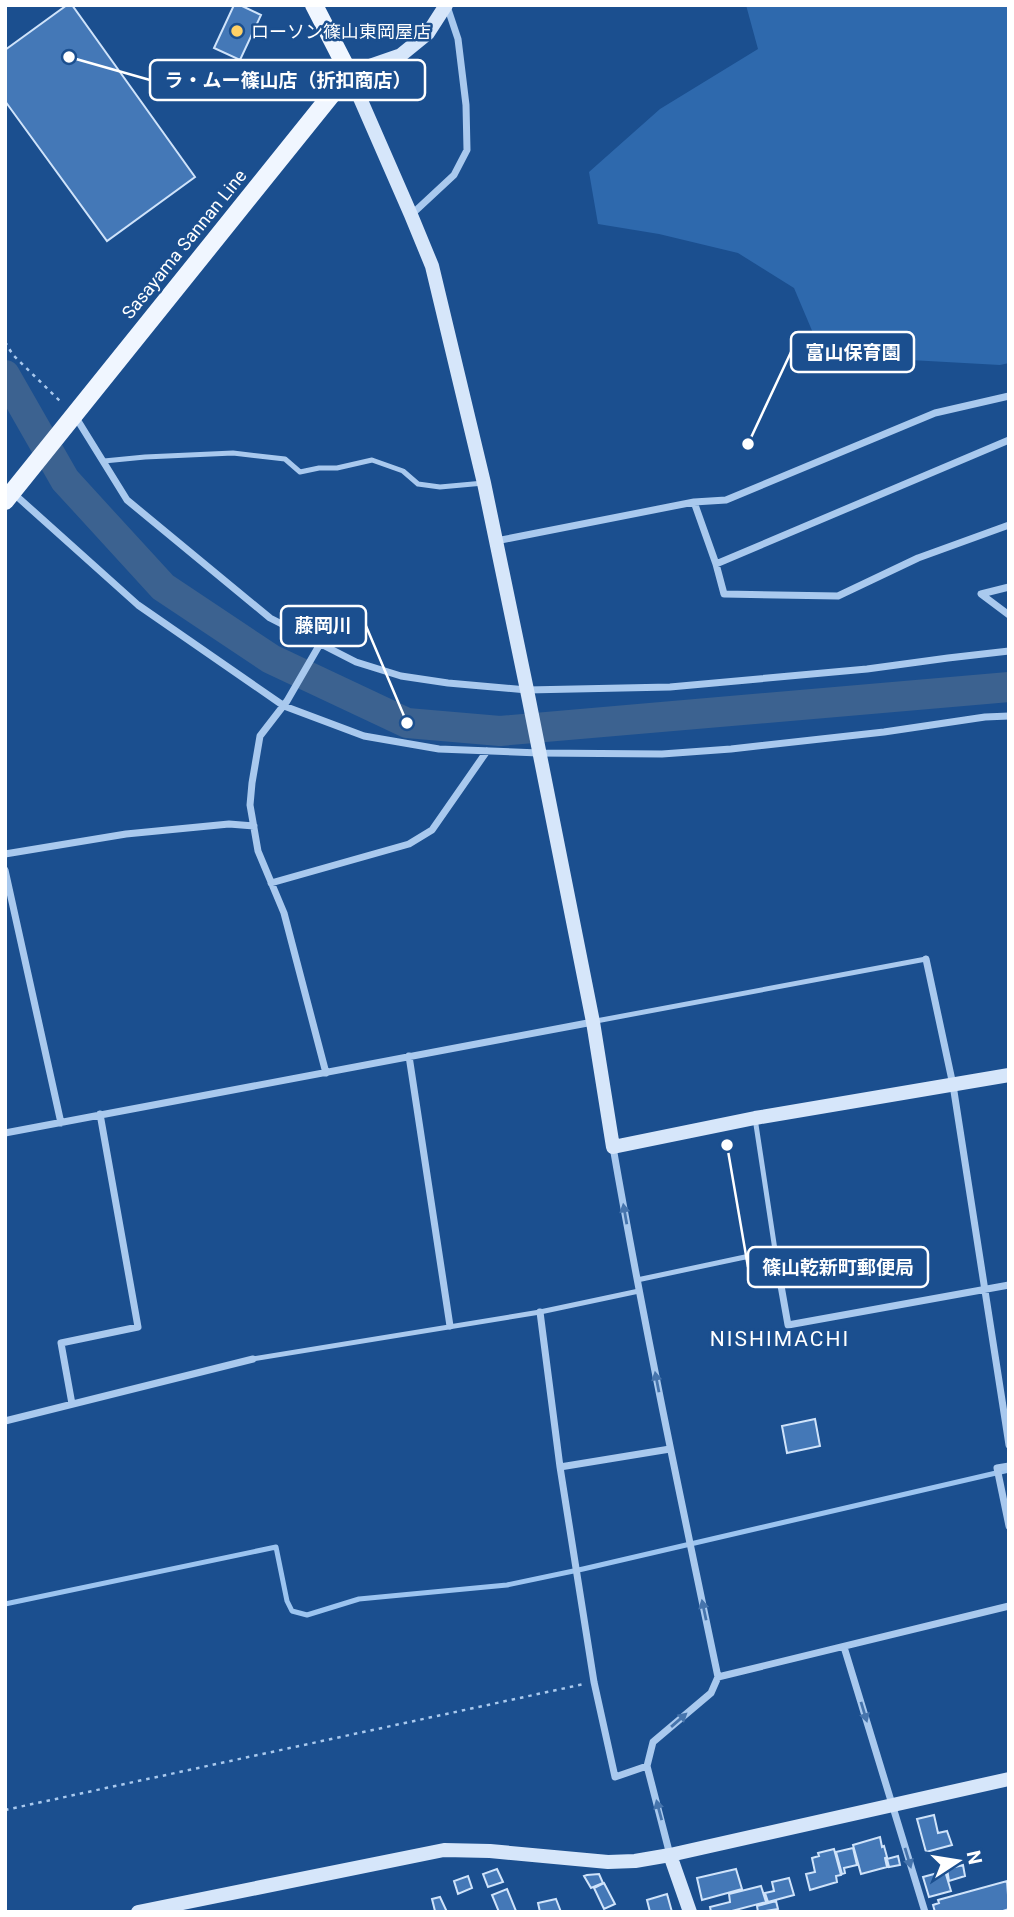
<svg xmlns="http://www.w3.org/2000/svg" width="1014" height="1917" viewBox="0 0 1014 1917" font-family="Roboto,'Noto Sans JP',sans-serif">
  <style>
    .green { fill: #2e69ad }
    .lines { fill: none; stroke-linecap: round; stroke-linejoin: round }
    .stream { stroke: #9cc4f0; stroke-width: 5 }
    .river { stroke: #3c6290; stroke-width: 30 }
    .building { fill: #4478b7; stroke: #cfe3fa; stroke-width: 2 }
    .path { stroke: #a9c9ee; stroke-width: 2.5; stroke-dasharray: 3.5 5; stroke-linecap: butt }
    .lane { stroke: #a9c9ee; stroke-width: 5 }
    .street { stroke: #a9c9ee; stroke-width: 7 }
    .secondary { stroke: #d6e6fa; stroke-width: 14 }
    .primary { stroke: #f0f6ff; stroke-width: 18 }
    .oneway { fill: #4674ac }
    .poi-dot { fill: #ffd166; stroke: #1b4f8f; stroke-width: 2.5 }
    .labels { text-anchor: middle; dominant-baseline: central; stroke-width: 5; stroke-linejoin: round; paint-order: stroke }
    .poi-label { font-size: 18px; fill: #fff; stroke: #1b4f8f; text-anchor: start }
    .street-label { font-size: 18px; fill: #fff; stroke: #1b4f8f }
    .quarter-label { font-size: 21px; letter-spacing: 2px; fill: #fff; stroke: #1b4f8f }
    .leader { fill: none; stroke: #fff; stroke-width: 2.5 }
    .callout-dot { fill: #fff; stroke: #1b4f8f; stroke-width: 2.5 }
    .callout { fill: #1b4f8f; stroke: #fff; stroke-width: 2.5 }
    .callout-label { font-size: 19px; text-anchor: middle; font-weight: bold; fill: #fff }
  </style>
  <rect width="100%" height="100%" fill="#1b4f8f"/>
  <path class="green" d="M 746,5 L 1009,5 L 1009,363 L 1000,365 L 892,359 L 816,340 L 794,288 L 738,253 L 659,234 L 598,224 L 589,172 L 660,109 L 758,49 Z"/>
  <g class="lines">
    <path class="stream" d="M 5,1604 L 276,1547 L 287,1601 L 292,1611 L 307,1615 L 359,1599 L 507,1585 L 583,1569 L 1009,1470"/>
    <path class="river" d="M 5,375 L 65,480 L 163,587 L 271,659 L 407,723 L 500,731 L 1009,687"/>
  </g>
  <path class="building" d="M 67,5 L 72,5 L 195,177 L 107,241 L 5,101 L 5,50 Z
    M 234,5 L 240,5 L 261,15 L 240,60 L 214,48 Z
    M 815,1419 L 820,1446 L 787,1453 L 782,1426 Z
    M 934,1815 L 938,1833 L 947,1831 L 952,1845 L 926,1852 L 917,1819 Z
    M 880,1837 L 882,1847 L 884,1846 L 887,1857 L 885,1858 L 887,1867 L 861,1874 L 853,1845 Z
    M 853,1848 L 857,1865 L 844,1868 L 845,1873 L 842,1874 L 836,1852 Z
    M 834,1849 L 841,1875 L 836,1876 L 837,1882 L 810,1890 L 806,1874 L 815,1872 L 812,1858 L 819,1856 L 818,1853 Z
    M 898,1856 L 900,1865 L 889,1867 L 887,1859 Z
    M 963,1865 L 965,1876 L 949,1881 L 947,1869 Z
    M 497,1869 L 503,1882 L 488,1887 L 483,1874 Z
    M 736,1869 L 742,1889 L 702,1900 L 697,1878 Z
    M 945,1871 L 951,1891 L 929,1897 L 923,1877 Z
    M 599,1874 L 603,1883 L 591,1888 L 584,1876 L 587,1875 Z
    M 468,1876 L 472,1888 L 458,1894 L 454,1881 Z
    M 789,1878 L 794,1895 L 768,1902 L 765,1893 L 774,1891 L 772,1882 Z
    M 1007,1881 L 1009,1909 L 1000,1912 L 935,1912 L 933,1905 L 939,1903 L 938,1900 Z
    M 604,1883 L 615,1904 L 604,1909 L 594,1888 Z
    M 761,1886 L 766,1902 L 728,1912 L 711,1912 L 710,1907 L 730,1902 L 729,1894 Z
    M 507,1889 L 516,1911 L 499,1912 L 492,1895 Z
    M 667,1894 L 672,1912 L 650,1912 L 647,1900 Z
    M 440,1897 L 447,1912 L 433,1912 L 435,1911 L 432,1899 Z
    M 556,1899 L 561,1912 L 540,1912 L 538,1903 Z
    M 776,1901 L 778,1909 L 758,1912 L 757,1906 Z"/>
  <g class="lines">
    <path class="path" d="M 5,342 L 13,355 L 61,402
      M 5,1810 L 584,1684"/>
    <path class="lane" d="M 104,461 L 145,457 L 233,453 L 285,459 L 300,472 L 319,468 L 337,468 L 372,460 L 403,471 L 418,484 L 440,487 L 484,483
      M 596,1021 L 926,959
      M 637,1280 L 745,1257 L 777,1263 L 755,1118
      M 253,1359 L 540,1312 L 639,1291"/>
    <path class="street" d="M 411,215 L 454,175 L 467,150 L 466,105 L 458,39 L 447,6
      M 75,416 L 127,500 L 270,618 L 356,662 L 401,676 L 448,683 L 527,690 L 670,687 L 867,669 L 948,658 L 1009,651
      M 12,492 L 138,605 L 284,706 L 364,736 L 439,749 L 539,753 L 662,754 L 731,749 L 884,732 L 985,717 L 1009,716
      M 694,502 L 716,564 L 724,594 L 838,596 L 918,558 L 1009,525
      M 496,541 L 694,502 L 726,500 L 935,413 L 1009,396
      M 716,564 L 1009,440
      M 1009,587 L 981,594 L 1009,615
      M 320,644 L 287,701 L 260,736 L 252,783 L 250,805 L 258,851 L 284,913 L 326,1073
      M 5,854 L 126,834 L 229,824 L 254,826
      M 5,870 L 61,1123
      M 271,883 L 409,844 L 432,830 L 487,751
      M 926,959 L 953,1085 L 1009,1445
      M 409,1056 L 450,1326
      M 5,1133 L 593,1022
      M 613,1147 C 644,1325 681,1501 718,1677 L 711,1693 L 653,1742 L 647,1766 L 670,1855
      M 777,1263 L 788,1325 L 1009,1285
      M 540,1312 L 560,1467
      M 72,1404 L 61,1343 L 138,1327 L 100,1114
      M 5,1421 L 253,1359
      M 1009,1466 L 997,1468 L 1009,1526
      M 844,1647 L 925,1912
      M 718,1677 L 1009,1606
      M 647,1766 L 615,1777 L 594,1682 L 560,1467 L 670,1449"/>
    <path class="secondary" d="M 446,5 L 428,33 L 401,55 L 349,73 L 411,215 L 432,266 L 484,483 L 527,690 L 593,1022 L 613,1147 L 755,1118 L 1009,1075
      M 670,1855 L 690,1912
      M 138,1912 L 444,1850 L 490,1851 L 608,1862 L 635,1861 L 670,1855 L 1009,1779"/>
    <path class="primary" d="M 5,501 L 349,73 L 314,5"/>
  </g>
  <defs><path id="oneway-solid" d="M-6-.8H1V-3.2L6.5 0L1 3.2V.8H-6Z" transform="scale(1.75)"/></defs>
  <g class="oneway">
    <use href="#oneway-solid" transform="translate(625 1214) rotate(-100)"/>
    <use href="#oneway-solid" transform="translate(657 1382) rotate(-101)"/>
    <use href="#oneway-solid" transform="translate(704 1610) rotate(-102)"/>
    <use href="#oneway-solid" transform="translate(864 1712) rotate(73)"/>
    <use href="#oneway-solid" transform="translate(679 1720) rotate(-41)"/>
    <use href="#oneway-solid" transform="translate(659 1810) rotate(-105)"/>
    <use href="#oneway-solid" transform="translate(908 1858) rotate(73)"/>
  </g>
  <circle class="poi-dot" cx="237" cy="31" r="7"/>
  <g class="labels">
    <g class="poi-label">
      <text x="251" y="31">ローソン篠山東岡屋店</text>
    </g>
    <g class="street-label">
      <text transform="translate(184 244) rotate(-51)">Sasayama Sannan Line</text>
    </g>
    <g class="quarter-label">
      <text x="780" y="1339">NISHIMACHI</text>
    </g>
  </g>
  <path class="leader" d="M69 57L150 80M748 444L791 352M407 723L366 626M727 1145L748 1267"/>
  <g class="callout-dot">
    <circle cx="69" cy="57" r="7"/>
    <circle cx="748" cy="444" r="7"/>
    <circle cx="407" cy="723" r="7"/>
    <circle cx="727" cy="1145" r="7"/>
  </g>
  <g class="callout">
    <rect x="150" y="60" width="275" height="40" rx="7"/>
    <rect x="791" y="332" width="123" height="40" rx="7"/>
    <rect x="281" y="606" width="85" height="40" rx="7"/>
    <rect x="748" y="1247" width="180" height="40" rx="7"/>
  </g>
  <g class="callout-label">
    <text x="288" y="87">ラ・ムー篠山店（折扣商店）</text>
    <text x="853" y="359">富山保育園</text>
    <text x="323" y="632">藤岡川</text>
    <text x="838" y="1274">篠山乾新町郵便局</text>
  </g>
  <rect width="1014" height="1917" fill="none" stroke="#ffffff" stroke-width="14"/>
  <g transform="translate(958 1861) rotate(78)" stroke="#1b4f8f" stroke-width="5" paint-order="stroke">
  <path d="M0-5L12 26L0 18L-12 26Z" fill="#ffffff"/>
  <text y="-10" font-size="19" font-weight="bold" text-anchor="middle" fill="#ffffff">N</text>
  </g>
</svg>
